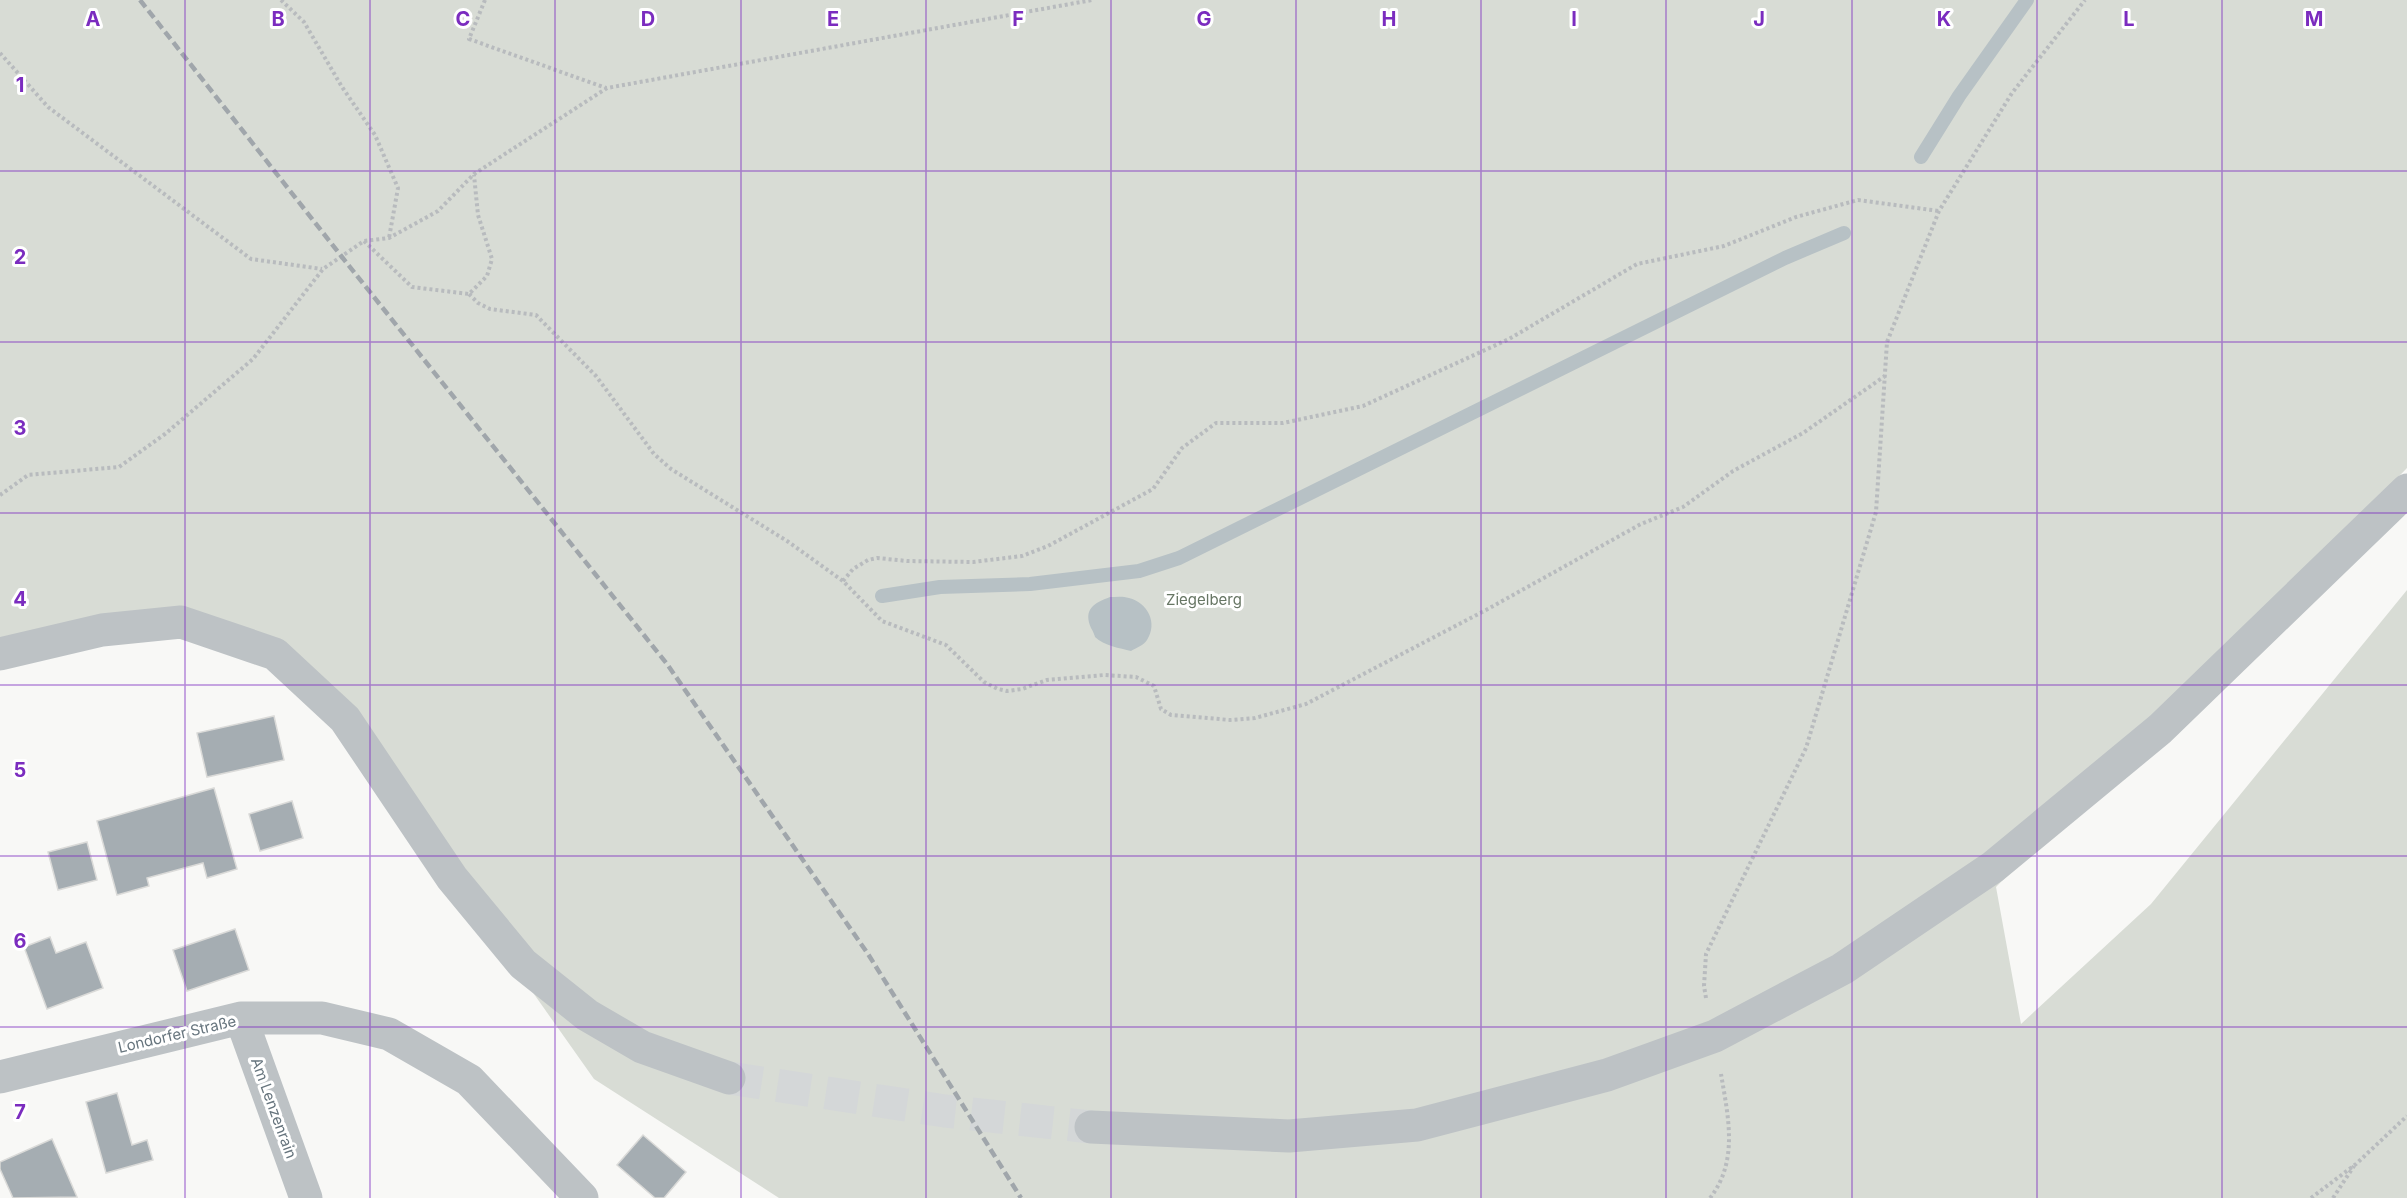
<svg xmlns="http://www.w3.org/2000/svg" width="2407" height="1198" viewBox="0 0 2407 1198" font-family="Inter,sans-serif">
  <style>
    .green { fill: #d8dcd5 }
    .water { fill: #b7c1c5 }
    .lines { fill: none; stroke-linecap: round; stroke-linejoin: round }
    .stream { stroke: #b7c1c5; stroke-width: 14 }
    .building { fill: #a5adb2; stroke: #dadad8; stroke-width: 1.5 }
    .tertiary-tunnel { stroke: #d4d7d8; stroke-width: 33; stroke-dasharray: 33 16; stroke-linecap: butt }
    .path { stroke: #b8bbbe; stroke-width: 4; stroke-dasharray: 3 3; stroke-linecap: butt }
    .minor { stroke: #bdc2c5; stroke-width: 33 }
    .tertiary { stroke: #bdc2c5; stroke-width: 33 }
    .rail { stroke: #a0a6ab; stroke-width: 4.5; stroke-dasharray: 9 4.5; stroke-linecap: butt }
    .grid { fill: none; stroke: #7b2cbf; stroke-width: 1.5; stroke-opacity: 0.55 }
    .labels { text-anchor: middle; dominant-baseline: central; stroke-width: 6; stroke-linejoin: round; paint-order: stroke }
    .park-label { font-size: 15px; fill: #677664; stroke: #fff }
    .street-label { font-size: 15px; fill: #66747d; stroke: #fff }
    .grid-label { font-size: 20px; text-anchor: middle; font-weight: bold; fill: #7b2cbf; stroke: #fff; stroke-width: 6; stroke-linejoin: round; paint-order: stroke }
  </style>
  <rect width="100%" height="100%" fill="#f8f8f6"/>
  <path class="green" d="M 0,0 L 2407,0 L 2407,468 L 1996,887 L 2021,1024 L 2151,904 L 2407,590 L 2407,1198 L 779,1198 L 594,1079 L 452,878 L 275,654 L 181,623 L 0,654 Z"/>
  <path class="water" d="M 1110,597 C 1116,597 1123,596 1129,598 C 1148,603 1158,623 1147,640 C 1144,645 1136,648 1131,651 C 1120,648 1104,646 1095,637 C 1095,636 1092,629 1091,628 C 1083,609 1094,603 1110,597 Z"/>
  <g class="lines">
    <path class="stream" d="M 1921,157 L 1959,96 L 2027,0
      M 882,596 L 940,587 L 1030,584 L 1139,571 L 1179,558 L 1785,258 L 1844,233"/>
  </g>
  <path class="building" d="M 274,716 L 284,760 L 207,777 L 197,733 Z
    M 214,788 L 237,869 L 207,878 L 203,863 L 147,878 L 149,886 L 117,895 L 97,821 Z
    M 292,801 L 303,838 L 260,851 L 249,814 Z
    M 87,842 L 97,880 L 58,890 L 48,852 Z
    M 235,929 L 249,970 L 187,991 L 173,950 Z
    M 50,937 L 56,953 L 86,942 L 103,988 L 47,1009 L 24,947 Z
    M 117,1093 L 132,1145 L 147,1140 L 153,1160 L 106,1173 L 86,1102 Z
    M 643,1135 L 686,1172 L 664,1198 L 655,1198 L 617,1165 Z
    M 52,1139 L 77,1197 L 13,1198 L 0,1169 L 0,1162 Z"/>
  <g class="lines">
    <path class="tertiary-tunnel" d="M 729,1078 L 945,1111 L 1091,1127"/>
    <path class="path" d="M 281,0 L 304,22 L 342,87 L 375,135 L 398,188 L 389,238
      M 485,0 L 469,39 L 606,88
      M 0,53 L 48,107 L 251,259 L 322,269
      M 364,241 L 412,287 L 469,294 L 487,276 L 492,259 L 478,215 L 474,175
      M 469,294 L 478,303 L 490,309 L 536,315 L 596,376 L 654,454 L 671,469 L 787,541 L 843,581 L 882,621 L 946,645 L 984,682 L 998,689 L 1007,691 L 1022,689 L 1047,680 L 1104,675 L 1136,677 L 1154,686 L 1161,709 L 1171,715 L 1230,720 L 1255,718 L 1306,704 L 1486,610 L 1641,524 L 1683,507 L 1733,471 L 1803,433 L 1885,376
      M 0,495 L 28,475 L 119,467 L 165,434 L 253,359 L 323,269 L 364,241 L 389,238 L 438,211 L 474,174 L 607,88 L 1092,0
      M 843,581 L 853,569 L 868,560 L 877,558 L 907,561 L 973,562 L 1022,556 L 1048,546 L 1153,489 L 1182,448 L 1216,423 L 1283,423 L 1363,406 L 1509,339 L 1637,264 L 1724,246 L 1796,217 L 1858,200 L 1939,211
      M 1706,998 L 1704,986 L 1706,954 L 1806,748 L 1876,512 L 1887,342 L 1939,211 L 2012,93 L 2085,0
      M 1710,1198 C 1739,1161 1728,1116 1721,1074
      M 2311,1198 L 2356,1164 L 2407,1116
      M 2333,1198 L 2354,1166"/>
    <path class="minor" d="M 241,1018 L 306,1198
      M 0,1077 L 241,1018 L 322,1018 L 389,1034 L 469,1080 L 582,1198"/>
    <path class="tertiary" d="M 0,654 L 102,630 L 181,622 L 275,654 L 345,719 L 452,878 L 523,964 L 587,1015 L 642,1047 L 729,1078
      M 1091,1127 L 1289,1136 L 1417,1125 L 1607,1075 L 1715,1036 L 1842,969 L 1993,867 L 2160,729 L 2407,490"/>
    <path class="rail" d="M 140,0 L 342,257 L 667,664 L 868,954 L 1021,1198"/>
  </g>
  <path class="grid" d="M 185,0 L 185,1198M 370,0 L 370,1198M 555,0 L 555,1198M 741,0 L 741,1198M 926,0 L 926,1198M 1111,0 L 1111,1198M 1296,0 L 1296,1198M 1481,0 L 1481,1198M 1666,0 L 1666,1198M 1852,0 L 1852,1198M 2037,0 L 2037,1198M 2222,0 L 2222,1198M 0,171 L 2407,171M 0,342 L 2407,342M 0,513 L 2407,513M 0,685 L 2407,685M 0,856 L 2407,856M 0,1027 L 2407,1027"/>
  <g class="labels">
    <g class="park-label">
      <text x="1204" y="599">Ziegelberg</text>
    </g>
    <g class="street-label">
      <text transform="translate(177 1034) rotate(-13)">Londorfer Straße</text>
      <text transform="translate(274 1108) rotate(70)">Am Lenzenrain</text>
    </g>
  </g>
  <g class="grid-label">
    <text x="93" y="26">A</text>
    <text x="278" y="26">B</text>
    <text x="463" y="26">C</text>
    <text x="648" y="26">D</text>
    <text x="833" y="26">E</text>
    <text x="1018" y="26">F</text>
    <text x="1204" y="26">G</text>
    <text x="1389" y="26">H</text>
    <text x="1574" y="26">I</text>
    <text x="1759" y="26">J</text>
    <text x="1944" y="26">K</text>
    <text x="2129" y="26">L</text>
    <text x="2314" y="26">M</text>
    <text x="20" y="92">1</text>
    <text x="20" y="264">2</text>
    <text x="20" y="435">3</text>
    <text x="20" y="606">4</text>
    <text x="20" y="777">5</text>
    <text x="20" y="948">6</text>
    <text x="20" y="1119">7</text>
  </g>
</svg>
